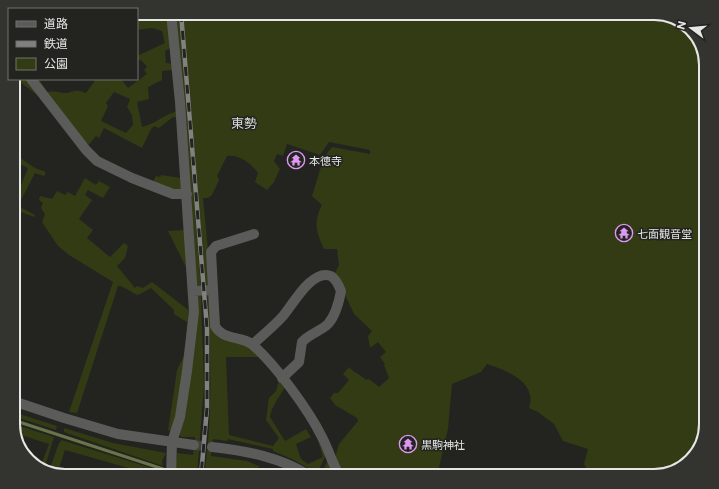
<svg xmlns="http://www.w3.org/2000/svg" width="719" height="489" viewBox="0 0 719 489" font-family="Commissioner,'Noto Sans JP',sans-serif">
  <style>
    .green { fill: #323b14; fill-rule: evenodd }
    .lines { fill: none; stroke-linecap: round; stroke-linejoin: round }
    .stream { stroke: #697449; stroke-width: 3 }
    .minor-tunnel { stroke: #40413d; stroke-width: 10; stroke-dasharray: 10 5; stroke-linecap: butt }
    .minor { stroke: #5b5b59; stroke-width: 10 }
    .rail-casing { stroke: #81827f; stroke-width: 4.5 }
    .rail { stroke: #232420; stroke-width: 3; stroke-dasharray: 9; stroke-linecap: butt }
    .labels { text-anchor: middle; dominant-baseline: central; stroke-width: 3; stroke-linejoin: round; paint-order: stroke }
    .poi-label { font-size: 11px; fill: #e6e7e4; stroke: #232420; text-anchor: start }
    .quarter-label { font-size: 13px; fill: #d8d9d4; stroke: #232420 }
    .rim { fill: none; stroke: #e6e7e4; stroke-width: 2 }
  </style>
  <rect width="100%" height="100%" fill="#232420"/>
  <path class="green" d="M 137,13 L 168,13 L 172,47 L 165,51 L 166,63 L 173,64 L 174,70 L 162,71 L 162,80 L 148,87 L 149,99 L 137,102 L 142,127 C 155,124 165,114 178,111 L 179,118 L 173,117 L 159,128 L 154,126 L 151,129 L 142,148 L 104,128 L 99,138 L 96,136 L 87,147 L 36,79 L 39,79 L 47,92 C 54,91 58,92 64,93 C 75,93 72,88 86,93 L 96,79 L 121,79 L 128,88 L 147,74 L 144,70 L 147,67 L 141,60 L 137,61 L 137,56 L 165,43 L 162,31 L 152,28 L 137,30 ZM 114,92 L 130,99 L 127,107 L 132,115 L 133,125 L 126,133 L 101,121 L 108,106 L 106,103 Z
    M 173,13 L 179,13 L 201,287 L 196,284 Z
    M 183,13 L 654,13 L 683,22 L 699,39 L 706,65 L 706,424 C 703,433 702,447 696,454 C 672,485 626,476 591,476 L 584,464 L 588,449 L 563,441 L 554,424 L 538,412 L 529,408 C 530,405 531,399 530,395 C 526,377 502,369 487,364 L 481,372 L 452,384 L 448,429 L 437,476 L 344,476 L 335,458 L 339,444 L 358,421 L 357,418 L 335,405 L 330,398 L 334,393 L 338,393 L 349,380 L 343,374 L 349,367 C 354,373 360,374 366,380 L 369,379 L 379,387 L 389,378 L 384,365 L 385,364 L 380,357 L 386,352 L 378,342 L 370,348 L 368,336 L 372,331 L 354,314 L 337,278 L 335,273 L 339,265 L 337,249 L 324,249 C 316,232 313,222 322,205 L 312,196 L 324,157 L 332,147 L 370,154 L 370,150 L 329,142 L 320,155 L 287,144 L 283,156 L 277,154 L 274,161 L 280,169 L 274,182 L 267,190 L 255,182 L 258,173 C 252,164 239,154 227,156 L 217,176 L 219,180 L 212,195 L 208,198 L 203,198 L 211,281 L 206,287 Z
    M 16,79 L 28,79 L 40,97 L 20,82 L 13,93 L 13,85 Z
    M 13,153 L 35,168 L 46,172 L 44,176 L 35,173 L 18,206 L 35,215 L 34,217 L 13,209 L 13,205 L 28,168 L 13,161 Z
    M 161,175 L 181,178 L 182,189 L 174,189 L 153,182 L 156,176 L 160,177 Z
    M 85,178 L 96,185 L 99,181 L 110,187 L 103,198 L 88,190 L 85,195 L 92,200 L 79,219 L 93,230 L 87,238 L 110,257 L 124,243 L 128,246 L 125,258 L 117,266 L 135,288 L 137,286 L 143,288 L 152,282 L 191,312 L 176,415 L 172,429 L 168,431 L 177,370 L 184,356 L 186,347 L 187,322 L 174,314 L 174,310 L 151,288 L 138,295 C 131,293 125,286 118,286 L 77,413 L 69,412 L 113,282 L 69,255 L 58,246 L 42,222 L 45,214 L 41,208 L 43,203 L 39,200 L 40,196 L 52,199 L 57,191 L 65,195 L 68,192 L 75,196 Z
    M 185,230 L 186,267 L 168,231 Z
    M 207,293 L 209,293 L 212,327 L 252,347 L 260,357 L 226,357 L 229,435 L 273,446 L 279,438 L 266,420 L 269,398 L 276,391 L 279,380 L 285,387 C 279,398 272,405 270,417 L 285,441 L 306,429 L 311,437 L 296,444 L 301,459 L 308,464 L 323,457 L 316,434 L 326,455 L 317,473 L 294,460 L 273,451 L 273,449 L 228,439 L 227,441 L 213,439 L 211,456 L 247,461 L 259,466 L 255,476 L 232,476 L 224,474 L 223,476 L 204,476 C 213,415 211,354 207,293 Z
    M 198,294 L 201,294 L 204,385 L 197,476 L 174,476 L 177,453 L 193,455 L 195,437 L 181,437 L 179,433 Z
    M 13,412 L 57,426 L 56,430 L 13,416 Z
    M 13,424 L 54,437 L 44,470 L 40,468 L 49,444 L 15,433 Z
    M 64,428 L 113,443 L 166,453 L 162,461 L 163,466 L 64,432 Z
    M 61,440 L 164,472 L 165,476 L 157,476 L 65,450 L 57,474 L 49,471 L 59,443 L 60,443 Z
    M 328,460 L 336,476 L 320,476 Z"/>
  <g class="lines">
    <path class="stream" d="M 13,420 L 163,469"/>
    <path class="minor-tunnel" d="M 194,445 L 212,447"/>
    <path class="minor" d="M 171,13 L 180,102 L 194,312 L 187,371 L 180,417 L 172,442 L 171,476
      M 31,79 L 86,150 L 97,161 L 132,178 L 173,194 L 187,194
      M 254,234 L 216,246 L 211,252 L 215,326 C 223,341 243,335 254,346 C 277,367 308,409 322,437 C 329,450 332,464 340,476
      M 193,291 L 213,290
      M 253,344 C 263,335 274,326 283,316 C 292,306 312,268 331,276 C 336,279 339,286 341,291 C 339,302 336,315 328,324 C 321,331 309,334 302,342 L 299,362 L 282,378
      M 13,401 L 64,418 L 118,434 L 194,445
      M 212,447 C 247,451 280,457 310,476"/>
    <defs>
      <path id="rail" d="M 181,13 L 207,328 L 207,408 L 201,476"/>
    </defs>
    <use href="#rail" class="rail-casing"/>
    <use href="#rail" class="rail"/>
  </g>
  <defs>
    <symbol id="temple-ring" viewBox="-11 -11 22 22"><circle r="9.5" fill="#232420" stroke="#df98f2" stroke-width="1.5"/><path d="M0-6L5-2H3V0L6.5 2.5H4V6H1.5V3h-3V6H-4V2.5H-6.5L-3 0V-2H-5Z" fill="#df98f2"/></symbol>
  </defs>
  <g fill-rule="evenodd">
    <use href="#temple-ring" x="286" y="150" width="20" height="20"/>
    <use href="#temple-ring" x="614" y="223" width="20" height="20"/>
    <use href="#temple-ring" x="398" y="434" width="20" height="20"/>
  </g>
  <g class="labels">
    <g class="poi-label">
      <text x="309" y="160">本徳寺</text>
      <text x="637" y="233">七面観音堂</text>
      <text x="421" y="444">黒駒神社</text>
    </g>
    <g class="quarter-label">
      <text x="244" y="123">東勢</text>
    </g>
  </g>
  <path d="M0 0H719V489H0ZM65 20H654A45 45 0 0 1 699 65V424A45 45 0 0 1 654 469H65A45 45 0 0 1 20 424V65A45 45 0 0 1 65 20Z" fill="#333430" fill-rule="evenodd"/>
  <path class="rim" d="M65 20H654A45 45 0 0 1 699 65V424A45 45 0 0 1 654 469H65A45 45 0 0 1 20 424V65A45 45 0 0 1 65 20Z"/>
  <rect x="8" y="8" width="130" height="72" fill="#232420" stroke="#71726e"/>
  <rect x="16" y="21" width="20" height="6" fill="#5b5b59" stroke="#71726e"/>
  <text x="44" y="28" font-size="12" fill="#e6e7e4">道路</text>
  <rect x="16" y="41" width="20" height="6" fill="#81827f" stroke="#71726e"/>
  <text x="44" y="48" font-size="12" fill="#e6e7e4">鉄道</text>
  <rect x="16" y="58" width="20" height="12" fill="#323b14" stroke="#71726e"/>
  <text x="44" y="68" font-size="12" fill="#e6e7e4">公園</text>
  <g transform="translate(691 28) rotate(286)" stroke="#232420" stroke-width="3" paint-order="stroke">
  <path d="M0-3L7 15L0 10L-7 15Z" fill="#e6e7e4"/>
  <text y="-6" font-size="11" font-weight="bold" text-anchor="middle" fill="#e6e7e4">N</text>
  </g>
</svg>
